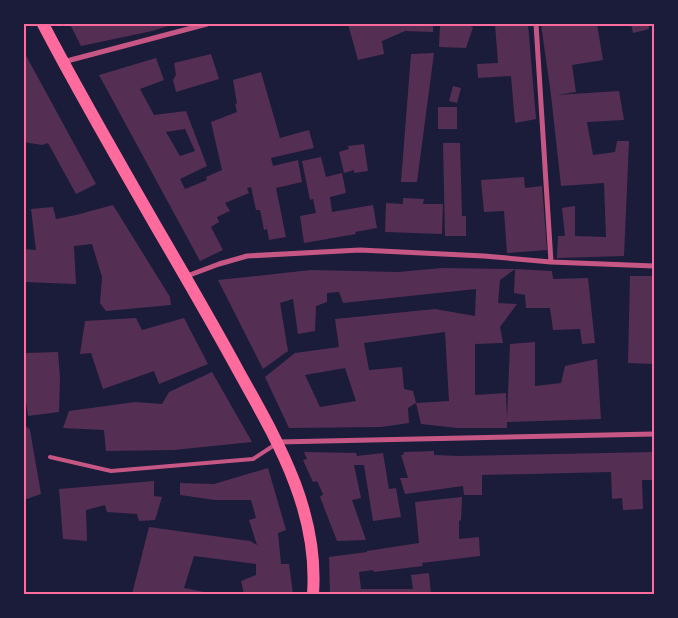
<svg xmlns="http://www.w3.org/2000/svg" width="678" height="618" viewBox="0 0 678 618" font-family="'Fira Sans',sans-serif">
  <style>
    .building { fill: #542f53; fill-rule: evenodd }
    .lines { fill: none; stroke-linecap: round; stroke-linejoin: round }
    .service { stroke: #c65784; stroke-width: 4 }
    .minor { stroke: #c65784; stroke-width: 5 }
    .primary { stroke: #ff6b9d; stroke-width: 12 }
    .neatline { fill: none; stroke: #ff6b9d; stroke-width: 2 }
  </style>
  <rect width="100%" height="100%" fill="#1b1b3a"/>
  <path class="building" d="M 70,24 L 175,24 L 152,31 L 81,46 Z
    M 348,24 L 433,24 L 433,32 L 405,31 L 382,41 L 384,54 L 358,60 Z
    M 465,24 L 473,27 L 466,48 L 439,47 L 440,25 Z
    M 495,24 L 528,24 L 536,119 L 515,123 L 511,76 L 478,78 L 477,64 L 498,63 Z
    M 541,24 L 597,24 L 603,60 L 572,65 L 576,92 L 557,95 L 619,91 L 624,120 L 587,122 L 593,155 L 615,152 L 617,141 L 629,141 L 624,256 L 557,258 L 558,236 L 565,236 L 562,208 L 575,206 L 575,236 L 606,237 L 604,183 L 561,186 L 551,95 Z
    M 631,24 L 648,24 L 649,29 L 633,33 Z
    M 24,52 L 96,184 L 76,194 L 48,143 L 42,145 L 24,142 Z
    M 434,53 L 417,182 L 401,182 L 411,54 Z
    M 211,54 L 219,79 L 176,92 L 173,80 L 176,75 L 174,63 Z
    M 156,58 L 164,80 L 140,89 L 154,115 L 186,111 L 207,166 L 180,179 L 185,189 L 207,180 L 206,177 L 222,170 L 211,122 L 237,112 L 235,103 L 237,104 L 233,80 L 261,72 L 280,138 L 309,130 L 314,148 L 271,158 L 273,166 L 298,160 L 302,182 L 276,188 L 286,237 L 269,240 L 267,229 L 264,230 L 260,210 L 256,210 L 251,187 L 247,188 L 249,193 L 225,203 L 230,211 L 217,217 L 219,222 L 211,227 L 223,250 L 200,261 L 99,75 ZM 185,129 L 195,151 L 180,156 L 166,132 Z
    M 453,86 L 461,88 L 457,103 L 449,101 Z
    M 438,107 L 457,107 L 457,129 L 438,129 Z
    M 443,143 L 460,143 L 462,216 L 466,216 L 466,236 L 445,236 Z
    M 364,144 L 368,171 L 354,173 L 354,170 L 344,173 L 339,152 L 349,149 L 348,146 Z
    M 321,157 L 326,177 L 342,173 L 346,193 L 330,197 L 332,212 L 373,205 L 377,228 L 355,232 L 356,234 L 304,243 L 300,216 L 316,213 L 313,199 L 310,200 L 302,161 Z
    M 524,177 L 525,188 L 542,186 L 547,250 L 507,253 L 504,211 L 484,212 L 481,180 Z
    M 403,198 L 424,199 L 423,204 L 443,204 L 442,234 L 385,232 L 386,203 L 403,204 Z
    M 113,205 L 170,297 L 171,305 L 106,311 L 100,303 L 102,277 L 92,244 L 74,246 L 76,284 L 24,282 L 24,249 L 36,250 L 31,209 L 53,207 L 56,219 L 76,215 Z
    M 442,268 L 515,269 L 552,271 L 553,279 L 588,278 L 595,343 L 582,344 L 580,329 L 553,330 L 550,308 L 526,308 L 525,295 L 514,293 L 515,269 L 500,280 L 498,303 L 517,304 L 500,327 L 503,343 L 475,344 L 475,395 L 506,393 L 507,418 L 510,344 L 535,342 L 535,386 L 561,383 L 565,366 L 597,359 L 601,419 L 507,422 L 507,428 L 457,428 L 421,424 L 416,403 L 449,401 L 445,332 L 364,343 L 369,370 L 402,367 L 404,389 L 413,391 L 416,403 L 408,408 L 409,423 L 381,427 L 289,428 L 265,377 L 295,353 L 339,347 L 335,319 L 435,309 L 475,316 L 476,289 L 343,303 L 339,292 L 327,293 L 327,302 L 316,306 L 315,331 L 298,334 L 293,299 L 280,303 L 288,351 L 263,369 L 218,280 L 311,270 L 398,272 ZM 345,368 L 356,401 L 320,407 L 305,375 Z
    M 630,276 L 654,276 L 654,364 L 628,363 Z
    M 136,318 L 142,330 L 184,318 L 208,364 L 159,384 L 154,371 L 103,389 L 91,353 L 80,354 L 85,321 Z
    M 58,352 L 60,378 L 59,412 L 28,416 L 24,388 L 24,353 Z
    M 212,372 L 252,442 L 174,450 L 106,451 L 104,430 L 63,428 L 69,411 L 135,402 L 162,404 L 169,392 Z
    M 24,424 L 30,430 L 41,494 L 24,500 Z
    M 434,451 L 434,455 L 459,456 L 654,452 L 654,480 L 642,480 L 643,509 L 623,510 L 622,498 L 612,499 L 611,472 L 482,475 L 482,495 L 464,495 L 463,486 L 405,494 L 400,478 L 408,478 L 401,455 L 403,455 L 404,452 Z
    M 304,452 L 356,453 L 357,456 L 383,453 L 389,489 L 396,488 L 401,517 L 373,521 L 364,465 L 354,465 L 361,498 L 352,500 L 366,540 L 337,541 L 320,497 L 323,494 L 317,481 L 313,482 L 303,460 L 307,459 Z
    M 268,468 L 286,530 L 278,533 L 281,564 L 289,564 L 293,594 L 244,594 L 241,581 L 256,575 L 256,564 L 194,556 L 184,588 L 214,594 L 132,594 L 149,527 L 250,541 L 257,545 L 249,520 L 256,518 L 251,500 L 215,500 L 180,495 L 180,483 L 214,484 Z
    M 154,481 L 154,496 L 162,497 L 155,520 L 139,521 L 137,514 L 107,512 L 105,505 L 86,510 L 87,541 L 63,539 L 59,489 Z
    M 462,497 L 461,520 L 459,521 L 459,539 L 479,537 L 480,556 L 422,563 L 423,566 L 374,572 L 373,570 L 359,572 L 361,589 L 413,589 L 411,575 L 429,573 L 431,594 L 330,594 L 329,557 L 367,552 L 367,551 L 419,543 L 415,502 Z"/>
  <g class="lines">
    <path class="service" d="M 50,457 L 111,471 L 253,459 L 276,444"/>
    <path class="minor" d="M 536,24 L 551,262
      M 63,62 L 207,24
      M 187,276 L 219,264 L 247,256 L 360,250 L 484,256 L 551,262 L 654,266
      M 278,442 L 654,434"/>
    <path class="primary" d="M 43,24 C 79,93 118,160 157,228 C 185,276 213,324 239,372 C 278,442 319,511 313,594"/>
  </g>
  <rect width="678" height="618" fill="none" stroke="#1b1b3a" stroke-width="50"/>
  <rect x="25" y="25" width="628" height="568" class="neatline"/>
</svg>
